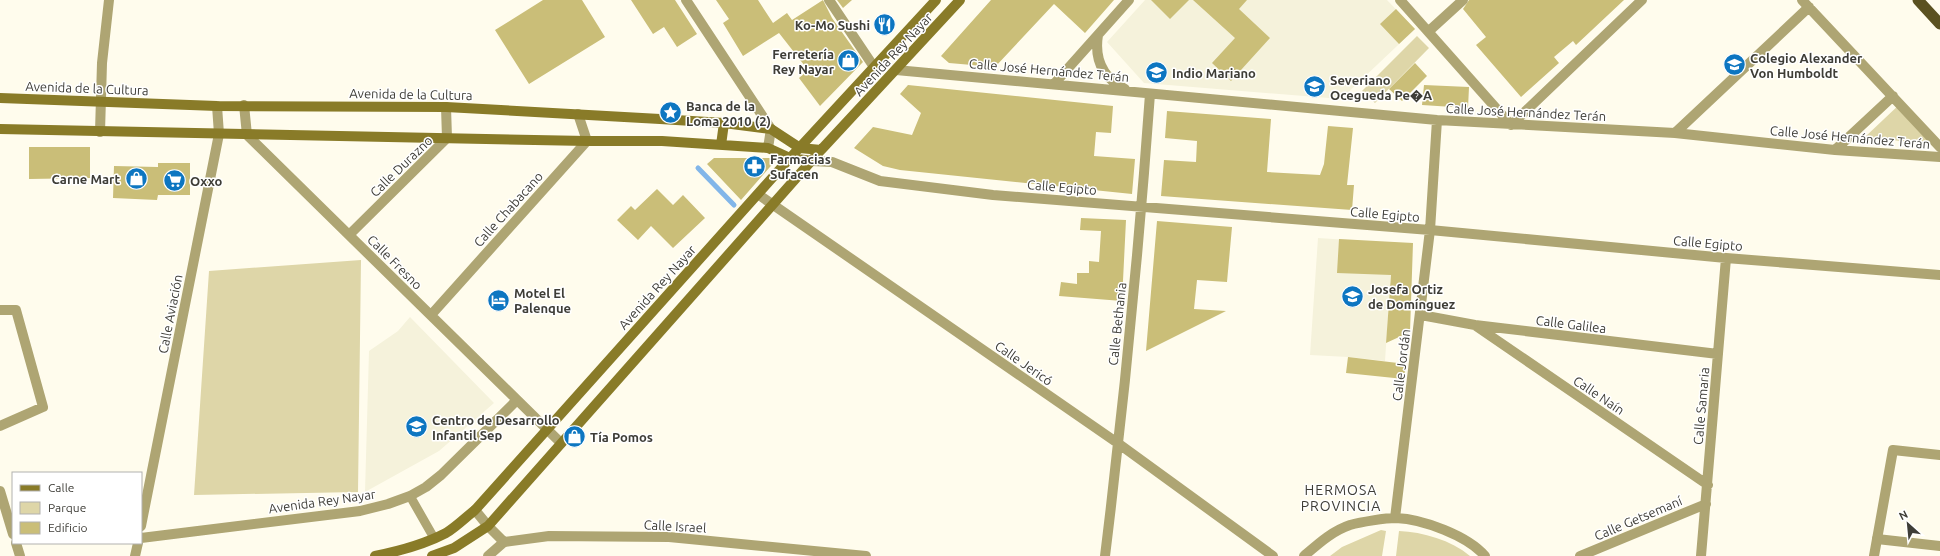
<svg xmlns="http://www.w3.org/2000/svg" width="1940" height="556" viewBox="0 0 1940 556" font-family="Ubuntu,sans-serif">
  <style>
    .built { fill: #f5f2db }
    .green { fill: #ded6a8 }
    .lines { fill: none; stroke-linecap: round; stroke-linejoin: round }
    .stream { stroke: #82b6e9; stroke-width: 5 }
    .building { fill: #cabe78 }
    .service { stroke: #aea573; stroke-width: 9 }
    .pedestrian { stroke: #aea573; stroke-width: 10 }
    .minor { stroke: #aea573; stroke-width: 10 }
    .secondary { stroke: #897b28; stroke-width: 10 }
    .trunk { stroke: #5a5120; stroke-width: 11 }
    .labels { text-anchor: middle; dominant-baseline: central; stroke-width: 3; stroke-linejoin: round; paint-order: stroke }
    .poi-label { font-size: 13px; font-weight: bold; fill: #3e3d37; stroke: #fff; text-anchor: start }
    .street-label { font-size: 13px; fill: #3e3d37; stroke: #fff }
    .neighbourhood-label { font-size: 14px; letter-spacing: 1px; fill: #3e3d37; stroke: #fff }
  </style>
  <rect width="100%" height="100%" fill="#fffced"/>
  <path class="built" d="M 1145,0 L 1387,0 L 1415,29 L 1341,99 L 1144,83 L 1107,42 Z
    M 1318,238 L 1393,243 L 1385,361 L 1348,357 L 1310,355 Z
    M 410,317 L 494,403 L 439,451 L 365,492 L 369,351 L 398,331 Z"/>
  <path class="green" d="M 1417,36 L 1429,48 L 1375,103 L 1362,91 Z
    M 1902,102 L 1936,145 L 1865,137 Z
    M 361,260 L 358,492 L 194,495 L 209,271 Z
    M 1381,530 L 1386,531 L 1382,556 L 1330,556 L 1342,547 Z
    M 1399,531 C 1423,532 1451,540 1470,556 L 1396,556 Z"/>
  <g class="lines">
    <path class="stream" d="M 698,168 L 734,205"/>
  </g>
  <path class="building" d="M 543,0 L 582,0 L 605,37 L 529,84 L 495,30 Z
    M 631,0 L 675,0 L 697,34 L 677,47 L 664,27 L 653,34 Z
    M 716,0 L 758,0 L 773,23 L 787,13 L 792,20 L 823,0 L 832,18 L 863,62 L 820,106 L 799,78 L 808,70 L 779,33 L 743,56 L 723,23 L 729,19 Z
    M 837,0 L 852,0 L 843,8 Z
    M 991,0 L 1114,0 L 1085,33 L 1054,4 L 995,67 L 949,63 L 941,56 Z
    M 1151,0 L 1189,0 L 1170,19 Z
    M 1193,0 L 1247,0 L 1239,9 L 1270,38 L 1231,81 L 1212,63 L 1235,38 Z
    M 1469,0 L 1624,0 L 1576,45 L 1573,41 L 1554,57 L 1559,63 L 1521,97 L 1476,45 L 1486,37 L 1463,9 Z
    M 1396,9 L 1415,29 L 1399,44 L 1380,24 Z
    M 1415,63 L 1427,76 L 1402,101 L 1389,89 Z
    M 908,85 L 1113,106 L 1111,133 L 1096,132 L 1094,156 L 1135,159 L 1132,194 L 900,170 L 883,166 L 854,148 L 873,127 L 912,135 L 921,113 L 900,94 Z
    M 1424,85 L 1469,87 L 1468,108 L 1422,105 Z
    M 1167,111 L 1271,119 L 1267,172 L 1320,175 L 1324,164 L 1328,126 L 1353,128 L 1347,185 L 1354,185 L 1352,210 L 1161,196 L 1164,160 L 1196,162 L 1197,141 L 1165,138 Z
    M 29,147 L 90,147 L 90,178 L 29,179 Z
    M 714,158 L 775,158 L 777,159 L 741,200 L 707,164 Z
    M 158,163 L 190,163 L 190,195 L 158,195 L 157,200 L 113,198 L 114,166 L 158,167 Z
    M 657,189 L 673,205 L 683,195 L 705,218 L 673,248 L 651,226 L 638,240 L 617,220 L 631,206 L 635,210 Z
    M 1081,218 L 1126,220 L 1122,301 L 1059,296 L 1061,282 L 1077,284 L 1077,273 L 1089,273 L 1089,261 L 1099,262 L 1101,231 L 1080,230 Z
    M 1157,221 L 1232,227 L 1227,282 L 1197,280 L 1194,309 L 1226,311 L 1146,351 Z
    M 1339,239 L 1413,243 L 1410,332 L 1386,343 L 1391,275 L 1337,273 Z
    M 1348,357 L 1406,364 L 1404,379 L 1346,373 Z"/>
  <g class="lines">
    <path class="service" d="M 410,496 L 434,538"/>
    <path class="pedestrian" d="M 1877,539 L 1940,546
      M 488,556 L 504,542"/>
    <path class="minor" d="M 686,0 L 771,129 L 768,148
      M 829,0 L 874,67
      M 1400,0 L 1511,125 L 1642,0
      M 1802,0 L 1940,147
      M 1429,31 L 1463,0
      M 1098,35 C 1094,60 1103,78 1125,89
      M 896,70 L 1437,120 L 1675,133 L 1835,150 L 1940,157
      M 1054,84 L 1129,0
      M 244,105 L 247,135 L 561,443
      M 100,132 L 102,63 L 109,0
      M 1675,133 L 1809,7
      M 1835,150 L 1893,96
      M 812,161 L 832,162 L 880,181 L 993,195 L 1430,230 L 1726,258 L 1940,275
      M 759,195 L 1119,444 L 1273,556
      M 349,235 L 447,138 L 446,107
      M 0,310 L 16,310 L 43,407 L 0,426
      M 431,315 L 587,141 L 578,114
      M 1421,315 L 1475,325 L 1718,354
      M 1476,326 L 1708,485
      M 0,491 L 13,534
      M 475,510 L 488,526 L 504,542 L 549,536 L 669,537 L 866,556
      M 1395,518 L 1430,230 L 1437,120
      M 141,526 L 219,134 L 217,106
      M 141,538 L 360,511 L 388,504 L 410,496 L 426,487 L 441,475 L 517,400
      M 16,543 L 20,556
      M 135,556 L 138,543
      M 1105,556 C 1124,402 1139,248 1150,94
      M 1304,556 C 1318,544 1332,531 1350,525 C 1361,522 1385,518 1396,518 C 1423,519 1468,536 1485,556
      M 1580,556 L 1706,504
      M 1701,556 L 1726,258
      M 1874,556 L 1893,450 L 1940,455"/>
    <path class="secondary" d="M 0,98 L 217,106 L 446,107 L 660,119 L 724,123 L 771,129 L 800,148 L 821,150
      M 0,129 L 587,141 L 662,141 L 768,148 L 790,158 L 812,161
      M 721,145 L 724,123
      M 375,556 C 400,551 423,545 446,533 C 456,527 466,517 475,510 L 790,158 L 936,0
      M 432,556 L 454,548 L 488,526 L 821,150 L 960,0"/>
    <path class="trunk" d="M 1918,0 L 1940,24"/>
  </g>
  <defs>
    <symbol id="restaurant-disc" viewBox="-11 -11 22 22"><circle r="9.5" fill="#0d76c1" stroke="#fff"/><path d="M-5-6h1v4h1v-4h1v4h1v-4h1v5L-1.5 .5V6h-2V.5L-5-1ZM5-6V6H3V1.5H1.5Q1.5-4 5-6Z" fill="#fff"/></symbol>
    <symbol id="shop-disc" viewBox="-11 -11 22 22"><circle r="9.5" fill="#0d76c1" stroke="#fff"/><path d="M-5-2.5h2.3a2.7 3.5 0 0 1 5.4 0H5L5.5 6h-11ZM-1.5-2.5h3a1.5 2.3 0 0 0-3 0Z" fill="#fff"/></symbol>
    <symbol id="school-disc" viewBox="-11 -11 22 22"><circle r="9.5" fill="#0d76c1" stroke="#fff"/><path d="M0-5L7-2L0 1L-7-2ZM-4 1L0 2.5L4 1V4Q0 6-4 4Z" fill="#fff"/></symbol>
    <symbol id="sight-disc" viewBox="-11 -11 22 22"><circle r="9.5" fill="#0d76c1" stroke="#fff"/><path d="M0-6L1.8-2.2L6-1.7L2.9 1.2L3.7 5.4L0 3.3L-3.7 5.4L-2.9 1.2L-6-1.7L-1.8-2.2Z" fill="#fff"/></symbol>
    <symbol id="pharmacy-disc" viewBox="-11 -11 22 22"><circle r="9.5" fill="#0d76c1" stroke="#fff"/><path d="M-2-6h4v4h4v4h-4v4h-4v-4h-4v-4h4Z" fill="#fff"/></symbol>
    <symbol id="supermarket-disc" viewBox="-11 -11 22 22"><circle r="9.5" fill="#0d76c1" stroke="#fff"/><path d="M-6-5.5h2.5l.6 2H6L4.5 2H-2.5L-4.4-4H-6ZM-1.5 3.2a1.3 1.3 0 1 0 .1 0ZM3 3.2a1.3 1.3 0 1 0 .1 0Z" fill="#fff"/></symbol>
    <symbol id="hotel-disc" viewBox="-11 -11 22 22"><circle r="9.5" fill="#0d76c1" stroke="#fff"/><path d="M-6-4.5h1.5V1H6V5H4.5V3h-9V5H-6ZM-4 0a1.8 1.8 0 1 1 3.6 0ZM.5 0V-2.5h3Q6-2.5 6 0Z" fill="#fff"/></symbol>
  </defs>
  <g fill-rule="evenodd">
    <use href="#restaurant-disc" x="872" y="12" width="25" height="25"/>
    <use href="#shop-disc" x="836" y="48" width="25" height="25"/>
    <use href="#school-disc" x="1722" y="52" width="25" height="25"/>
    <use href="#school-disc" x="1144" y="60" width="25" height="25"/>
    <use href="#school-disc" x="1302" y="74" width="25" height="25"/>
    <use href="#sight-disc" x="658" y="100" width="25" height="25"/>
    <use href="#pharmacy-disc" x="742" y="154" width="25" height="25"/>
    <use href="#shop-disc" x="124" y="166" width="25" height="25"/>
    <use href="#supermarket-disc" x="162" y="168" width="25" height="25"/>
    <use href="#school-disc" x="1340" y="284" width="25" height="25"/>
    <use href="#hotel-disc" x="486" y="288" width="25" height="25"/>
    <use href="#school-disc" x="404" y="414" width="25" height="25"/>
    <use href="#shop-disc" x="562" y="424" width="25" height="25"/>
  </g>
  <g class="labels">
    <g class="poi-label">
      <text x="870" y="25" text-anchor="end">Ko-Mo Sushi</text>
      <text x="834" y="54" text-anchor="end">Ferretería<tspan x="834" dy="15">Rey Nayar</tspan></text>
      <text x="1750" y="58">Colegio Alexander<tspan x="1750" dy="15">Von Humboldt</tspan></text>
      <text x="1172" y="73">Indio Mariano</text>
      <text x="1330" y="80">Severiano<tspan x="1330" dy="15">Ocegueda Pe�A</tspan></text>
      <text x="686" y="106">Banca de la<tspan x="686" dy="15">Loma 2010 (2)</tspan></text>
      <text x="770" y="159">Farmacias<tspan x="770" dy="15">Sufacen</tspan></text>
      <text x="120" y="179" text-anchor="end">Carne Mart</text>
      <text x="190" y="181">Oxxo</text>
      <text x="1368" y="289">Josefa Ortiz<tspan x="1368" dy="15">de Domínguez</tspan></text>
      <text x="514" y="293">Motel El<tspan x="514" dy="15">Palenque</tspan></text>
      <text x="432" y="420">Centro de Desarrollo<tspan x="432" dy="15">Infantil Sep</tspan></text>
      <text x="590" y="437">Tía Pomos</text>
    </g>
    <g class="street-label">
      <text transform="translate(893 54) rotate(-47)">Avenida Rey Nayar</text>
      <text transform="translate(1049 70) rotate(5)">Calle José Hernández Terán</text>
      <text transform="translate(87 88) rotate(2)">Avenida de la Cultura</text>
      <text transform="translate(411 94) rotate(1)">Avenida de la Cultura</text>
      <text transform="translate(1526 112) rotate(3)">Calle José Hernández Terán</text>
      <text transform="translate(1850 137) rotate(5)">Calle José Hernández Terán</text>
      <text transform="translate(401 166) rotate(-44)">Calle Durazno</text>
      <text transform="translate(1062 187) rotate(5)">Calle Egipto</text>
      <text transform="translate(508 209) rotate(-48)">Calle Chabacano</text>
      <text transform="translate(1385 214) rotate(5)">Calle Egipto</text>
      <text transform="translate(1708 243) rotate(5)">Calle Egipto</text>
      <text transform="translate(395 262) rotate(45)">Calle Fresno</text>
      <text transform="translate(657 287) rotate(-48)">Avenida Rey Nayar</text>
      <text transform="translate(170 314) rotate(-79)">Calle Aviación</text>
      <text transform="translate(1117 324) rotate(-84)">Calle Bethania</text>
      <text transform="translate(1571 324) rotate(7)">Calle Galilea</text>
      <text transform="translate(1024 363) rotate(35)">Calle Jericó</text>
      <text transform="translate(1401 365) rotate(-83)">Calle Jordán</text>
      <text transform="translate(1599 395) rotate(34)">Calle Naín</text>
      <text transform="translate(1701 406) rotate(-85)">Calle Samaria</text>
      <text transform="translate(322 501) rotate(-8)">Avenida Rey Nayar</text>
      <text transform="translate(1638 518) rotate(-23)">Calle Getsemaní</text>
      <text transform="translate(675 526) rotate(3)">Calle Israel</text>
    </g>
    <g class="neighbourhood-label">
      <text x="1341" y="490">HERMOSA<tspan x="1341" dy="16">PROVINCIA</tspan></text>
    </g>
  </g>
  <rect x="12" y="472" width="130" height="72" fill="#ffffff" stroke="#b2b1af"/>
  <rect x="20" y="485" width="20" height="6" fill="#897b28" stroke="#b2b1af"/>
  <text x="48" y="492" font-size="12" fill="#3e3d37">Calle</text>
  <rect x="20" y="502" width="20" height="12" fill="#ded6a8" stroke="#b2b1af"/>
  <text x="48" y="512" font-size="12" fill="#3e3d37">Parque</text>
  <rect x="20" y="522" width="20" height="12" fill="#cabe78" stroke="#b2b1af"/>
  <text x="48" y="532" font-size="12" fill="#3e3d37">Edificio</text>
  <g transform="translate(1908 524) rotate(333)" stroke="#ffffff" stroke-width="3" paint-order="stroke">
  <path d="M0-3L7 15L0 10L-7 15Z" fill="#3e3d37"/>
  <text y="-6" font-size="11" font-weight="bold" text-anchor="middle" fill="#3e3d37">N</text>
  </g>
</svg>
